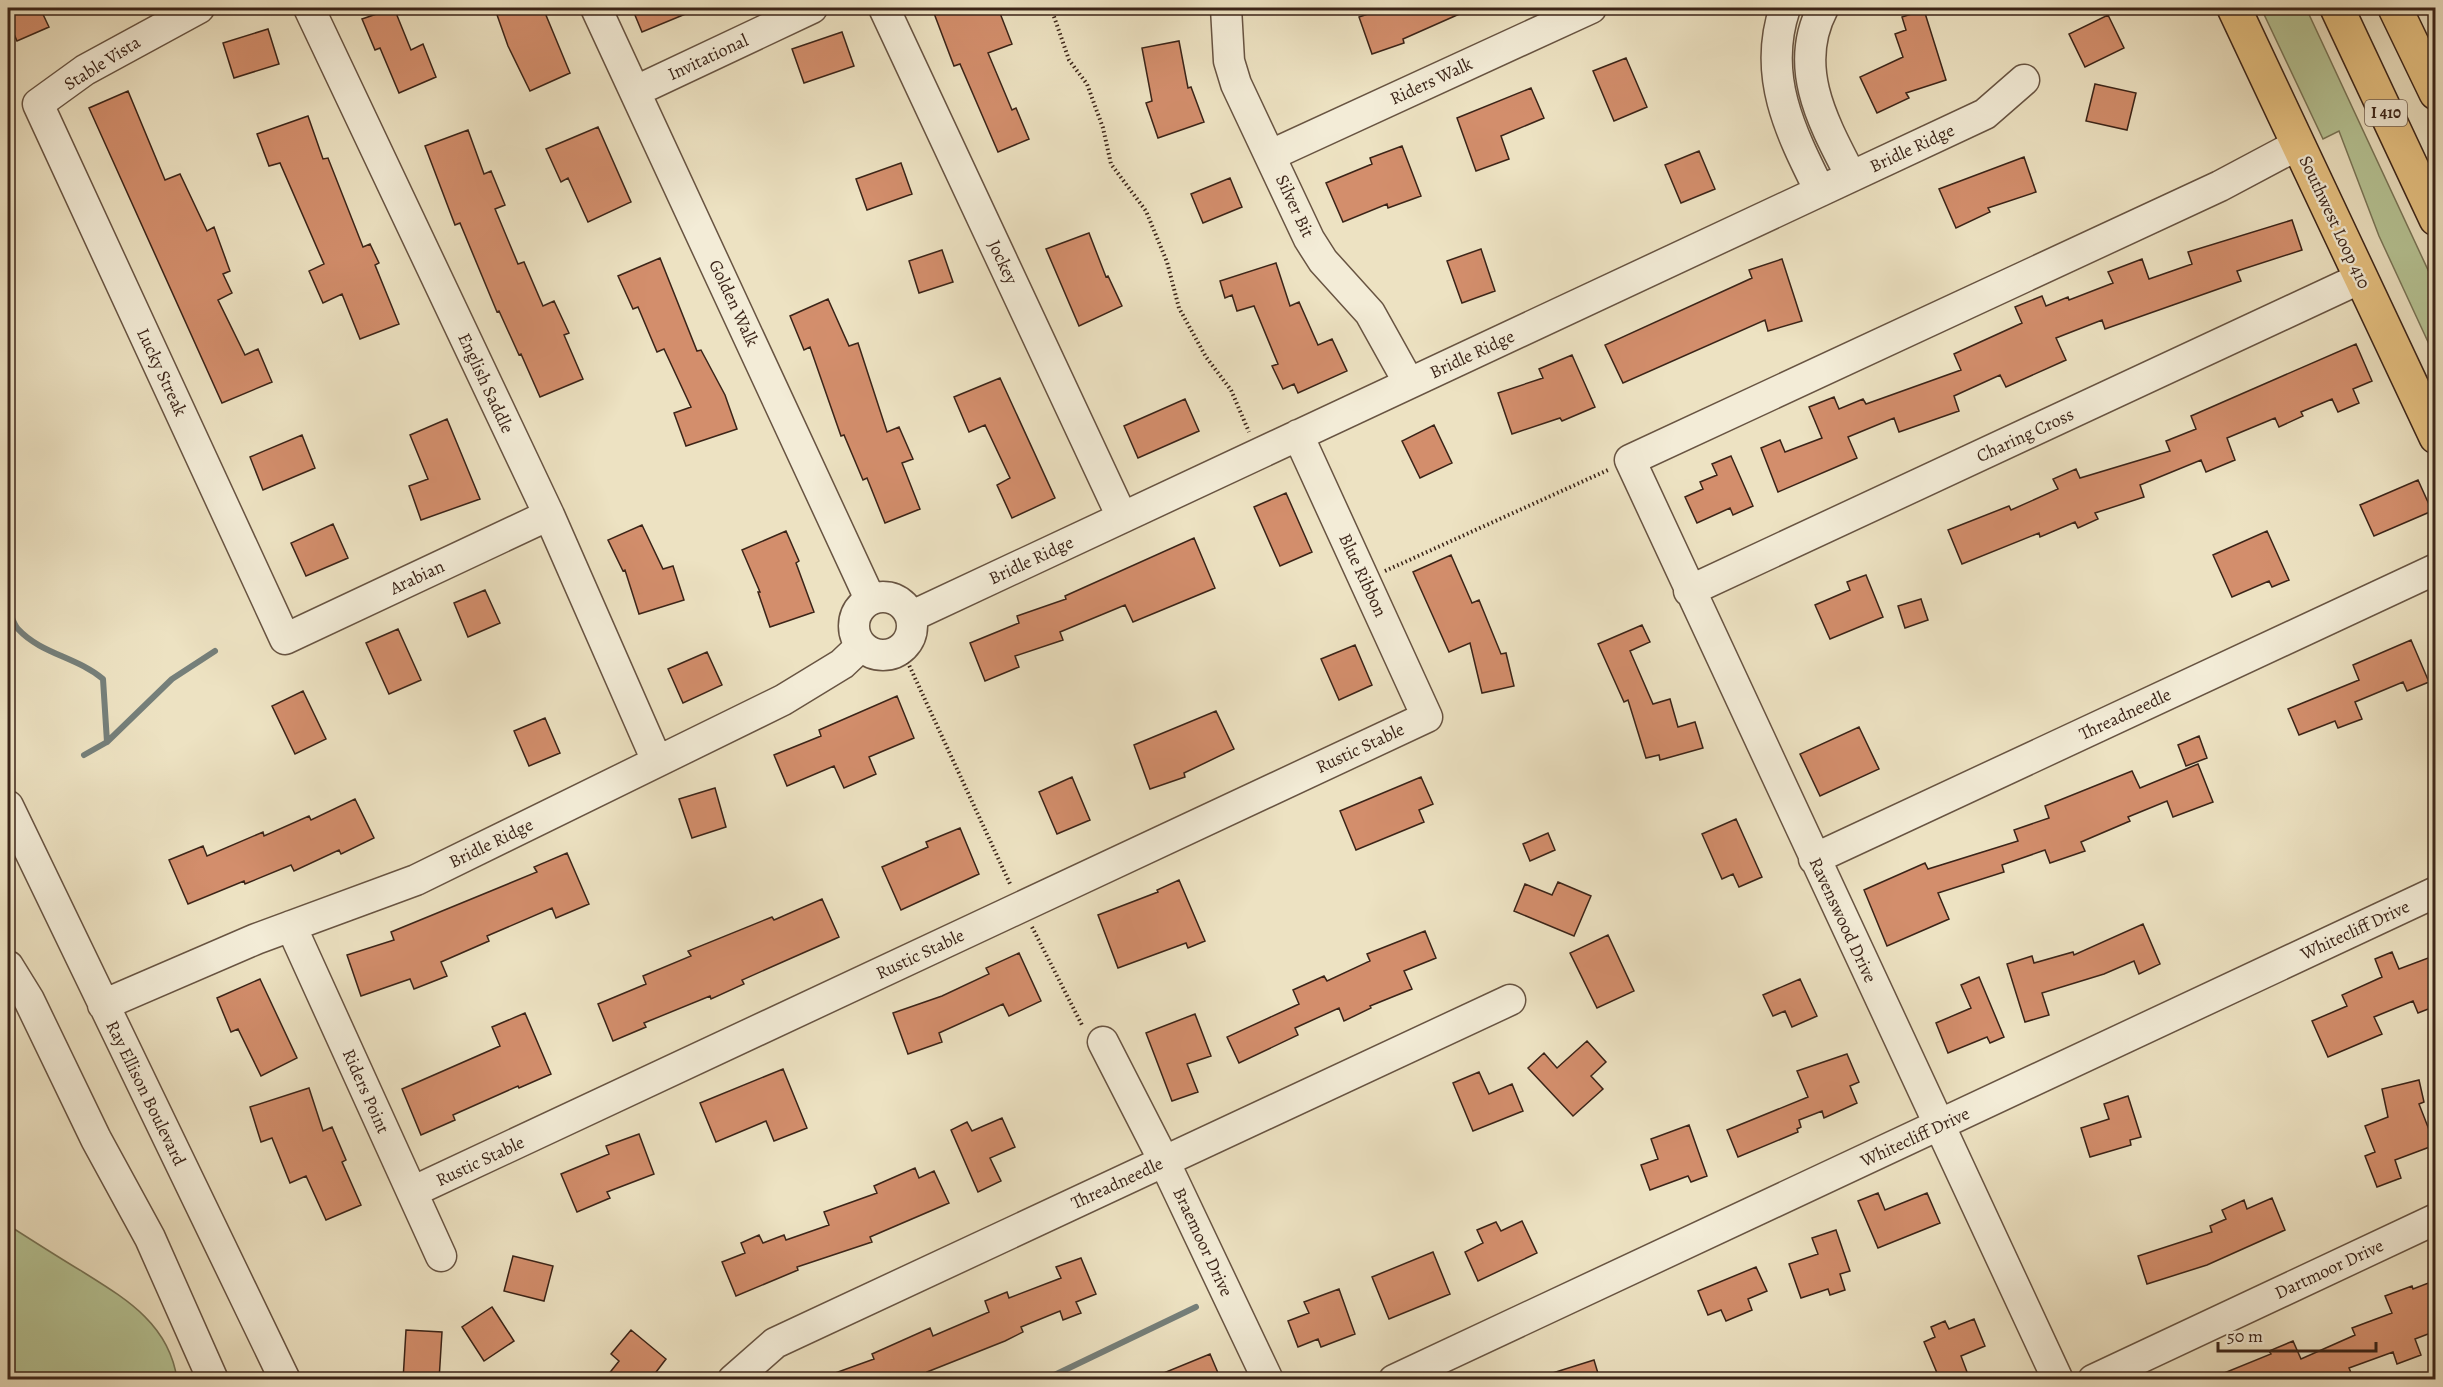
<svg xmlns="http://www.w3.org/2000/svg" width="2443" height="1387" viewBox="0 0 2443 1387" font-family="Alegreya,serif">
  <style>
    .green { fill: #b6c495; stroke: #787456; stroke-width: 1.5 }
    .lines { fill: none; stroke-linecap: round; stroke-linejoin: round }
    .stream { stroke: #757f7a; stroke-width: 6 }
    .building { fill: #d38e6c; stroke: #3b2418; stroke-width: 1.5 }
    .minor-casing { stroke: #685442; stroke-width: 33 }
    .major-casing { stroke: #3b2418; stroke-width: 36 }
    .highway-casing { stroke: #3b2418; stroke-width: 36 }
    .path { stroke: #3b2418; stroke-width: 4; stroke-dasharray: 1.5 3; stroke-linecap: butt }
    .minor { stroke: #f3ecd7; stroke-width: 30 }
    .major { stroke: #e6c181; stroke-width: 33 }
    .highway { stroke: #e6c181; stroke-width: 33 }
    .labels { text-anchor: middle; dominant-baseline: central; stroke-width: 4.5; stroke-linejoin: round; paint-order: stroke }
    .shield { fill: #f3ecd7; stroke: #726051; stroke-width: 1.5 }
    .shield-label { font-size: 16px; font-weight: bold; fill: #3b2418 }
    .street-label { font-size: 18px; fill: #3b2418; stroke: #f3ecd7 }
  </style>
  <rect width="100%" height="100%" fill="#ede2c2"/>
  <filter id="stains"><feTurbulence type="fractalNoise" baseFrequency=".00333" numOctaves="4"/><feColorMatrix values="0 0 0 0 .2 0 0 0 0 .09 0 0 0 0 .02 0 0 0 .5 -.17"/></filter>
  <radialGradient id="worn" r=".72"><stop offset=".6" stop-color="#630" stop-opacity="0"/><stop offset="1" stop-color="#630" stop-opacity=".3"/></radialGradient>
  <path class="green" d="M 2261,8 L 2306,8 L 2435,285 L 2435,357 L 2379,236 L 2339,131 L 2323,139 Z
    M 8,1225 C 33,1241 58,1257 83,1272 C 126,1299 169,1324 177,1379 L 8,1379 Z"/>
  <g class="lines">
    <path class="stream" d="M 8,608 C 11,614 13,624 18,629 C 41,654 77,657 103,679 L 107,742 L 84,755
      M 107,742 L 172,679 L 215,651
      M 1044,1380 L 1196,1307"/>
  </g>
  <path class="building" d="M 8,8 L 40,8 L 49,27 L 17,41 L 8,20 Z
    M 394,8 L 411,50 L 423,44 L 436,77 L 399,93 L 380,48 L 375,50 L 362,19 Z
    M 509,8 L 543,8 L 570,73 L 530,91 L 508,46 L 496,12 Z
    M 632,8 L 700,8 L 642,32 Z
    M 932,8 L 998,8 L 1012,44 L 988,53 L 1012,110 L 1016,108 L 1029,139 L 998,152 L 960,64 L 954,66 Z
    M 1386,8 L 1473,8 L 1403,39 L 1404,43 L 1372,54 L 1359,17 Z
    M 1924,10 L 1946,80 L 1906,93 L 1909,98 L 1877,113 L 1860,77 L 1903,57 L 1895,34 L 1906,30 L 1902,17 Z
    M 2108,15 L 2124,48 L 2085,67 L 2069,34 Z
    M 268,29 L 279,64 L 234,78 L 223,43 Z
    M 842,32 L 854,66 L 804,83 L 792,49 Z
    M 1179,41 L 1188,88 L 1191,87 L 1204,122 L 1158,138 L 1146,103 L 1152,101 L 1142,48 Z
    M 1626,58 L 1647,107 L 1614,121 L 1593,71 Z
    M 2095,84 L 2136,93 L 2127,130 L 2086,121 Z
    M 1531,88 L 1544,118 L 1501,136 L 1509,159 L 1476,171 L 1457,118 Z
    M 128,91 L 165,180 L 180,174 L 207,231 L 214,227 L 230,271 L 223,274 L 232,293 L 218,300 L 245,355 L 258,349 L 272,382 L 222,403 L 89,108 Z
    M 308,116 L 323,159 L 328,158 L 363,247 L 370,244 L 379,263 L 375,265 L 399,324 L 360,339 L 342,294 L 323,303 L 309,271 L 324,264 L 280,163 L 269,166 L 257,134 Z
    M 598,127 L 631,202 L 588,222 L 568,178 L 561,182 L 546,149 Z
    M 468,130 L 484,174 L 491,171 L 505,205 L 495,209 L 518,264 L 524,262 L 543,306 L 554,301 L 569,333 L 564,335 L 583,379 L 540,397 L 521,354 L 519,355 L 499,311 L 497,312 L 460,223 L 455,225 L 425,146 Z
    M 1402,146 L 1421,196 L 1388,208 L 1387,204 L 1343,222 L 1326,183 L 1372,164 L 1370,158 Z
    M 1699,151 L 1715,189 L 1681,203 L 1665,165 Z
    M 2024,157 L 2036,192 L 1988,208 L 1990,212 L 1956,228 L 1939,189 Z
    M 901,163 L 912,194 L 867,210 L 856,179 Z
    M 1230,178 L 1242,207 L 1203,223 L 1191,194 Z
    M 2292,220 L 2302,250 L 2237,271 L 2241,281 L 2105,329 L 2102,320 L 2056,338 L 2066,360 L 2006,387 L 2000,375 L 1954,396 L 1959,411 L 1899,432 L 1894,418 L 1848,437 L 1857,458 L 1778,492 L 1761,448 L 1780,440 L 1785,452 L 1822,438 L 1809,407 L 1834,397 L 1839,409 L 1863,399 L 1866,404 L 1961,370 L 1954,354 L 2022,323 L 2015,307 L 2042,296 L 2046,306 L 2068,297 L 2069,300 L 2113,283 L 2108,272 L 2142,259 L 2149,279 L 2192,264 L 2188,252 Z
    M 1089,233 L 1106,277 L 1108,276 L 1122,306 L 1079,326 L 1046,249 Z
    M 1481,249 L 1495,291 L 1462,303 L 1447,261 Z
    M 942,250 L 953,282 L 919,293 L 909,261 Z
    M 660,258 L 697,351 L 701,350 L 725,395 L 737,429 L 686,446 L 674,413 L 691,407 L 664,349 L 657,352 L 638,307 L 633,309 L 618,276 Z
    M 1782,259 L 1802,321 L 1768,331 L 1765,320 L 1623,383 L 1605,345 L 1752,278 L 1749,270 Z
    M 1276,263 L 1290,306 L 1299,302 L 1318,345 L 1332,339 L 1347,371 L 1298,393 L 1294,384 L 1283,389 L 1272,366 L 1278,364 L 1254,306 L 1237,311 L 1232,295 L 1225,298 L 1220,281 Z
    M 828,299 L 849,346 L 858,343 L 887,432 L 899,427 L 913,459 L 902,463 L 920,509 L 885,523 L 867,478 L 863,480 L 844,435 L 841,436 L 810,347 L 804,350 L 790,316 Z
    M 2356,344 L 2372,381 L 2353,389 L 2359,403 L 2338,412 L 2332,399 L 2301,412 L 2303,416 L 2279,427 L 2275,418 L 2227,438 L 2235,460 L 2206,472 L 2201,460 L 2140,485 L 2144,497 L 2095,513 L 2098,519 L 2078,528 L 2075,522 L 2040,537 L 2039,533 L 1962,564 L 1948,530 L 2009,506 L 2011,510 L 2058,489 L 2053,479 L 2076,469 L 2080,478 L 2170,451 L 2166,441 L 2196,429 L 2191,416 Z
    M 1572,355 L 1595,407 L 1562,421 L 1560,418 L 1512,434 L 1498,393 L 1543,378 L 1539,369 Z
    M 1000,378 L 1055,498 L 1012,518 L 997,485 L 1010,478 L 985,425 L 969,432 L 954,397 Z
    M 1185,399 L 1199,431 L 1138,458 L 1124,426 Z
    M 447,419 L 480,499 L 421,520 L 409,486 L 428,479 L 410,435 Z
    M 1434,425 L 1452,463 L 1420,478 L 1402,441 Z
    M 302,435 L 315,468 L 263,490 L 250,457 Z
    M 1731,456 L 1753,506 L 1733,515 L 1730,508 L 1697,523 L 1685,497 L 1703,489 L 1700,482 L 1717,475 L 1712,464 Z
    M 2418,480 L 2432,511 L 2374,536 L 2360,505 Z
    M 1286,493 L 1312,552 L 1280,566 L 1254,507 Z
    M 333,524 L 348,558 L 306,576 L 291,543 Z
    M 642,525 L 663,569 L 673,566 L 684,600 L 639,614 L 625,570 L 623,571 L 608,540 Z
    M 786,531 L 799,561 L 796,563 L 814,612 L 770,627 L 758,592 L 760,592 L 742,550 Z
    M 2267,531 L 2289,580 L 2272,587 L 2269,581 L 2232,597 L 2213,555 Z
    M 1194,538 L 1215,588 L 1133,622 L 1125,605 L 1060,632 L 1063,640 L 1015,656 L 1019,667 L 985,681 L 970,643 L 1019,623 L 1017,616 L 1066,599 L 1065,596 Z
    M 1451,555 L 1472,603 L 1479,600 L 1501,654 L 1506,653 L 1514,686 L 1482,693 L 1470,643 L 1449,652 L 1413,572 Z
    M 1866,575 L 1883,617 L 1830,639 L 1815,605 L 1850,590 L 1847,582 Z
    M 485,590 L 500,623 L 468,637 L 454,603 Z
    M 1921,599 L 1928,620 L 1905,628 L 1898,606 Z
    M 1642,625 L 1650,642 L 1630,651 L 1653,704 L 1670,699 L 1678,727 L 1695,722 L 1703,748 L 1660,760 L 1659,755 L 1646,758 L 1628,700 L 1624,702 L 1598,644 Z
    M 398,629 L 421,680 L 389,694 L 366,643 Z
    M 2411,640 L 2429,682 L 2407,691 L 2403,682 L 2355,702 L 2362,719 L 2338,728 L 2335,721 L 2299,735 L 2288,709 L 2359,680 L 2353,665 Z
    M 1355,645 L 1372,685 L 1339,700 L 1321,659 Z
    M 707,652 L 722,685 L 683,703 L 668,669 Z
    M 303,691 L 326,739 L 295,754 L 272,706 Z
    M 897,696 L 914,738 L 869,757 L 876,774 L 844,788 L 834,766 L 787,786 L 774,755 L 821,736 L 819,730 Z
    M 1216,711 L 1234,749 L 1184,773 L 1185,777 L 1150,789 L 1134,745 Z
    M 545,718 L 560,753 L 529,766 L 514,731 Z
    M 1859,727 L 1879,769 L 1820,796 L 1800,754 Z
    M 2199,736 L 2207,758 L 2186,766 L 2178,745 Z
    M 2198,764 L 2213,802 L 2173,817 L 2167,801 L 2128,817 L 2130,821 L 2081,842 L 2085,851 L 2050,863 L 2045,850 L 2002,865 L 2004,872 L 1938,893 L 1949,919 L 1887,946 L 1864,890 L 1925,863 L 1928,869 L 2018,841 L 2014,830 L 2049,818 L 2045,806 L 2132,771 L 2140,788 Z
    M 1072,777 L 1090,820 L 1057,834 L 1039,792 Z
    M 1421,777 L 1433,804 L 1419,810 L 1424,822 L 1356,850 L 1340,811 Z
    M 715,788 L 726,827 L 692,838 L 679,799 Z
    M 355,799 L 374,838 L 341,854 L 339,850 L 294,871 L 291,865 L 245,884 L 244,881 L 188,904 L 169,860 L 203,846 L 207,856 L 263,832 L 264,836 L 309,816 L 311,820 Z
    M 1736,819 L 1762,877 L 1739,887 L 1733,874 L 1722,879 L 1702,834 Z
    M 960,828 L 979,874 L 901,910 L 882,867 L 928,847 L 926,842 Z
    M 1548,833 L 1555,850 L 1530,861 L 1523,844 Z
    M 567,853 L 589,904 L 556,918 L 552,908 L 487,936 L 489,941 L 441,962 L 447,976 L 414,989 L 410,979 L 361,996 L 347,955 L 394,940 L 391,932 L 537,872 L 534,867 Z
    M 1179,880 L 1205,941 L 1188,948 L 1186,943 L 1118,968 L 1098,915 L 1158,892 L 1157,890 Z
    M 1558,882 L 1591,896 L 1574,936 L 1514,911 L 1525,884 L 1552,895 Z
    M 822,899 L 839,937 L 742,980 L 744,984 L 711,999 L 710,996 L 644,1023 L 646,1027 L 613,1041 L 598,1004 L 646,984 L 643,976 L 691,956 L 688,951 L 772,917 L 774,920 Z
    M 2143,924 L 2160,964 L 2139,974 L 2134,961 L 2104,974 L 2042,993 L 2049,1015 L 2025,1022 L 2007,964 L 2032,956 L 2034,963 L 2073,952 L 2074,955 Z
    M 1425,931 L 1436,958 L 1404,971 L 1412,989 L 1370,1006 L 1371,1008 L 1344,1021 L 1339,1008 L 1295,1028 L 1298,1035 L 1239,1063 L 1227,1037 L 1299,1004 L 1293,990 L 1324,976 L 1327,981 L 1370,961 L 1367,954 Z
    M 1608,935 L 1634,991 L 1597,1008 L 1570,953 Z
    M 2392,952 L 2399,969 L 2436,955 L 2436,1006 L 2418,1013 L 2413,1001 L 2374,1017 L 2382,1034 L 2328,1057 L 2312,1021 L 2347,1006 L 2342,995 L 2382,977 L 2375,959 Z
    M 1019,953 L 1041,1001 L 1009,1016 L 1003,1004 L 939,1033 L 942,1042 L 908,1054 L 893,1013 L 942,996 L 989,974 L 986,968 Z
    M 1979,977 L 2004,1037 L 1990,1043 L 1987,1037 L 1948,1053 L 1936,1023 L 1971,1008 L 1961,985 Z
    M 260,979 L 297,1058 L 261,1076 L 238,1029 L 231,1032 L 217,998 Z
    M 1800,979 L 1817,1016 L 1792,1027 L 1785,1011 L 1773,1016 L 1763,995 Z
    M 525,1013 L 551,1074 L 519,1088 L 518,1086 L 453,1115 L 455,1120 L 421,1135 L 402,1089 L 500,1046 L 492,1027 Z
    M 1195,1014 L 1211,1056 L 1187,1064 L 1198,1092 L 1172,1101 L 1146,1033 Z
    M 1587,1041 L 1606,1062 L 1591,1076 L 1603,1089 L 1573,1116 L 1528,1068 L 1544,1053 L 1557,1068 Z
    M 1847,1054 L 1859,1082 L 1850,1086 L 1857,1103 L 1824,1118 L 1822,1111 L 1799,1120 L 1801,1127 L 1797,1129 L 1798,1132 L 1738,1157 L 1727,1130 L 1808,1097 L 1797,1071 Z
    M 783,1069 L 807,1128 L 774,1141 L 766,1121 L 716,1142 L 700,1103 Z
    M 1479,1072 L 1489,1094 L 1512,1084 L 1523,1111 L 1473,1131 L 1453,1083 Z
    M 2419,1080 L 2424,1102 L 2419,1104 L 2435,1145 L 2395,1160 L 2401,1178 L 2377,1187 L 2365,1156 L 2375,1152 L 2365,1126 L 2388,1117 L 2382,1089 Z
    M 309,1088 L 323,1131 L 332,1127 L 346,1160 L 342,1162 L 361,1205 L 326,1220 L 306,1176 L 290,1183 L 272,1138 L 261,1142 L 250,1107 Z
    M 2128,1096 L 2141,1137 L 2130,1140 L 2131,1145 L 2090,1157 L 2081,1128 L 2109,1119 L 2104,1104 Z
    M 1002,1118 L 1015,1147 L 990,1158 L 1001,1181 L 978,1192 L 951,1130 L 967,1122 L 972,1131 Z
    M 1689,1125 L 1707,1176 L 1691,1182 L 1688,1176 L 1650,1190 L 1641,1165 L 1658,1159 L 1651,1139 Z
    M 639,1134 L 654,1174 L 607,1192 L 610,1198 L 577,1212 L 561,1174 L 609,1154 L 606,1146 Z
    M 915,1168 L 919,1178 L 934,1171 L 949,1203 L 870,1237 L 872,1242 L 797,1267 L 798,1270 L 736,1296 L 722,1262 L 745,1253 L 741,1243 L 759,1235 L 763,1243 L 784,1235 L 786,1240 L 829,1225 L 824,1212 L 877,1193 L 874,1186 Z
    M 1878,1193 L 1885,1210 L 1927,1193 L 1940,1223 L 1878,1248 L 1858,1201 Z
    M 2272,1198 L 2285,1230 L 2207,1265 L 2147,1284 L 2138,1256 L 2212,1232 L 2210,1226 L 2226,1219 L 2222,1210 L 2244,1200 L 2247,1209 Z
    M 1522,1221 L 1537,1253 L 1478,1281 L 1465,1252 L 1483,1243 L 1477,1230 L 1496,1222 L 1501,1231 Z
    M 1836,1230 L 1850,1271 L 1840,1274 L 1845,1290 L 1830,1295 L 1828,1289 L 1801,1298 L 1789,1264 L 1818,1254 L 1812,1238 Z
    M 1433,1252 L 1450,1294 L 1389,1319 L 1372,1277 Z
    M 513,1256 L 553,1266 L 544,1301 L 504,1291 Z
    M 1081,1258 L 1096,1294 L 1076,1302 L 1081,1313 L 1063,1320 L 1060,1311 L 1021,1327 L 1023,1332 L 1005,1341 L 927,1372 L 930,1380 L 824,1380 L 824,1377 L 874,1359 L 872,1354 L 930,1328 L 933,1336 L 989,1312 L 985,1301 L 1007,1292 L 1009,1298 L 1061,1278 L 1056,1267 Z
    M 1756,1267 L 1767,1291 L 1748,1299 L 1752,1310 L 1726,1321 L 1721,1310 L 1708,1315 L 1698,1291 Z
    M 2436,1280 L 2436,1331 L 2415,1339 L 2421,1355 L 2397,1364 L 2393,1352 L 2349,1368 L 2354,1380 L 2207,1380 L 2271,1354 L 2269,1351 L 2293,1341 L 2301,1359 L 2355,1335 L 2352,1328 L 2392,1313 L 2385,1296 L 2412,1286 L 2413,1289 Z
    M 1339,1289 L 1355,1334 L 1321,1347 L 1318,1339 L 1298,1347 L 1288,1321 L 1309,1313 L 1304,1302 Z
    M 492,1307 L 514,1341 L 484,1361 L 462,1327 Z
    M 1974,1319 L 1985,1346 L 1961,1356 L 1970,1380 L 1940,1380 L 1924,1342 L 1935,1337 L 1931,1327 L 1945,1321 L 1949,1329 Z
    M 406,1330 L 442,1332 L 439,1380 L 403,1380 Z
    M 631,1330 L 666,1359 L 650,1380 L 604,1380 L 619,1361 L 611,1354 Z
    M 1210,1354 L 1221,1380 L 1149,1380 L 1149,1379 Z
    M 1594,1360 L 1600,1380 L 1544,1380 L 1543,1376 Z"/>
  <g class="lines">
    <defs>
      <path id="minor" d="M 199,8 L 85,70 L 38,104 L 285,639 L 549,515
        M 309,8 L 549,515 L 657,761
        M 596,8 L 870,599
        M 884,8 L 1122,517
        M 1226,8 L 1229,61 L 1236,84 L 1309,239 L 1323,261 L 1370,313 L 1409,383
        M 1785,8 C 1762,75 1790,131 1820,191
        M 1823,8 C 1792,67 1823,122 1851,176
        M 636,91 L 812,8
        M 1271,155 L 1591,8
        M 1689,591 L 2361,278
        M854 626a29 29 0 1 1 58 0a29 29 0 1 1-58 0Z
        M 912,616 L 1985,114 L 2024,80
        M 8,806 L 285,1380
        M 1814,859 L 2436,569
        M 291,926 L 441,1256
        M 8,966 L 29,1000 L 96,1139 L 150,1238 L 213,1380
        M 103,1005 L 256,939 L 416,880 L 783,700 L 842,664 L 861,646
        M 1103,1042 L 1164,1161 L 1268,1380
        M 412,1192 L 1427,717 L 1298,435
        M 733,1380 L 775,1343 L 1510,1000
        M 1394,1380 L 2436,892
        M 2058,1380 L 1630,460 L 2220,186 L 2299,144
        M 2093,1380 L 2436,1219"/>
      <path id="major" d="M 2234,8 L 2436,437"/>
      <path id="highway" d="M 2337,8 L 2436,219
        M 2395,8 L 2436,93"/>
    </defs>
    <use href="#minor" class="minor-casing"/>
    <use href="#major" class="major-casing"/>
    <use href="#highway" class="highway-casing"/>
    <path class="path" d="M 1051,8 L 1069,60 L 1087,84 L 1103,128 L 1111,164 L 1146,211 L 1167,262 L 1179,308 L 1206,357 L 1231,390 L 1249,432
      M 1385,571 L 1608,470
      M 899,651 L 909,665 L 1011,886
      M 1032,927 L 1083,1027"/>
    <use href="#minor" class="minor"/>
    <use href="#major" class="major"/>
    <use href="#highway" class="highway"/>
  </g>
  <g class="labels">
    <rect class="shield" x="2365" y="100" width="42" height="26" rx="4.5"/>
    <g class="shield-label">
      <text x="2386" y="113">I 410</text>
    </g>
    <g class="street-label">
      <text transform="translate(708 57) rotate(-25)">Invitational</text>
      <text transform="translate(102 63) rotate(-32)">Stable Vista</text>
      <text transform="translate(1431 81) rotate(-25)">Riders Walk</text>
      <text transform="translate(1912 148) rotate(-25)">Bridle Ridge</text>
      <text transform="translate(1295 206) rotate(65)">Silver Bit</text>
      <text transform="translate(2335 222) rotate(65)">Southwest Loop 410</text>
      <text transform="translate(1003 262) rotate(65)">Jockey</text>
      <text transform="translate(734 303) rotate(65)">Golden Walk</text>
      <text transform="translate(1472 354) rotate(-25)">Bridle Ridge</text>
      <text transform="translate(162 372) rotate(65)">Lucky Streak</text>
      <text transform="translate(486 383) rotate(65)">English Saddle</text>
      <text transform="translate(2025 435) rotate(-25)">Charing Cross</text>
      <text transform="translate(1031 560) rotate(-25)">Bridle Ridge</text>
      <text transform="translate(1363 575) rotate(65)">Blue Ribbon</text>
      <text transform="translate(417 577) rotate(-25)">Arabian</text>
      <text transform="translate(2125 714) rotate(-25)">Threadneedle</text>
      <text transform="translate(1360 748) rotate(-25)">Rustic Stable</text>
      <text transform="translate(491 843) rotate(-26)">Bridle Ridge</text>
      <text transform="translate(1843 920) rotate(65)">Ravenswood Drive</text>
      <text transform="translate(2355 930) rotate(-25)">Whitecliff Drive</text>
      <text transform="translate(920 954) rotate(-25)">Rustic Stable</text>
      <text transform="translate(366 1091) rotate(66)">Riders Point</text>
      <text transform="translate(146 1093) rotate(64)">Ray Ellison Boulevard</text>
      <text transform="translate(1915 1137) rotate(-25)">Whitecliff Drive</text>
      <text transform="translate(480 1161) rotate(-25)">Rustic Stable</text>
      <text transform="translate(1117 1183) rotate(-25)">Threadneedle</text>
      <text transform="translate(1203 1242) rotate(65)">Braemoor Drive</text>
      <text transform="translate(2329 1269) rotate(-25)">Dartmoor Drive</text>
    </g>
  </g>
  <rect width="2443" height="1387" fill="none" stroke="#ede2c2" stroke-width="30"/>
  <rect x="9" y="9" width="2425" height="1369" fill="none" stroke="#3b2418" stroke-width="3"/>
  <rect x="15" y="15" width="2413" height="1357" fill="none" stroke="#3b2418" stroke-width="1.5"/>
  <path d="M2218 1342v9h158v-9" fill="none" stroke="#3b2418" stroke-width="3"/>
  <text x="2227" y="1342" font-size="18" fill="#3b2418" stroke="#f3ecd7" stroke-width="4.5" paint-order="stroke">50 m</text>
  <rect width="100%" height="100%" filter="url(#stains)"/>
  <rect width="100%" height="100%" fill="url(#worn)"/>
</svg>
